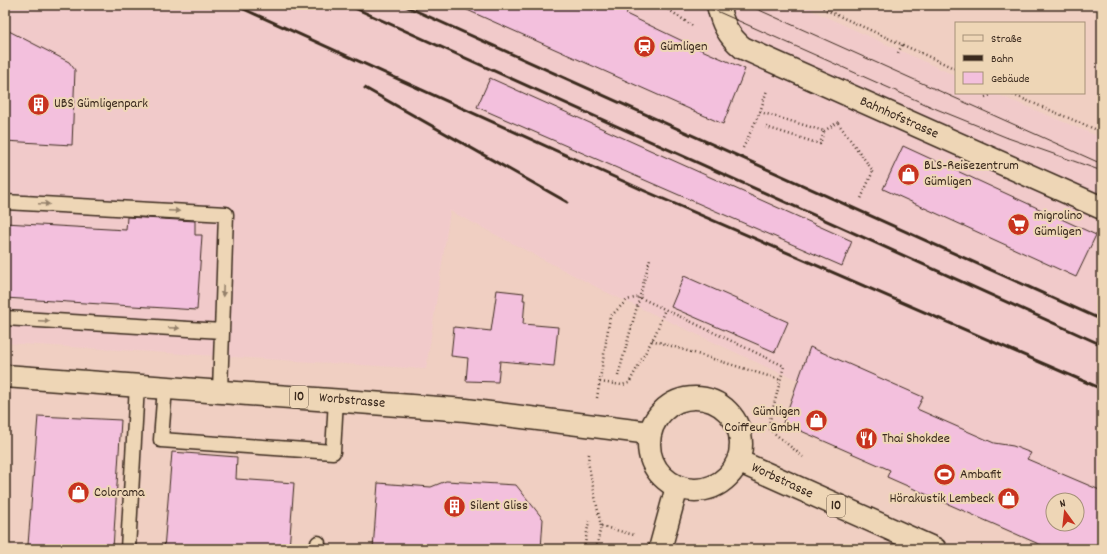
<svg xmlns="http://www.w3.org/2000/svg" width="1107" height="554" viewBox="0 0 1107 554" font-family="Dekko,sans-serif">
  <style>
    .built { fill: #f1caca }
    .building { fill: #f3c0dd; stroke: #3b2a1e; fill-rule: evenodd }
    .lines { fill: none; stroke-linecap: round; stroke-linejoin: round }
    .service-casing { stroke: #3b2a1e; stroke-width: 17 }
    .minor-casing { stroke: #3b2a1e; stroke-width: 25 }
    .tertiary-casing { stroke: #3b2a1e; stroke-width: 25 }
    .primary-casing { stroke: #3b2a1e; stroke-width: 25 }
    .path { stroke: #3b2a1e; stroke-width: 2.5; stroke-dasharray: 1 3; stroke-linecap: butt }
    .service { stroke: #eed6b6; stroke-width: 14 }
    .minor { stroke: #eed6b6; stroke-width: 22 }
    .tertiary { stroke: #eed6b6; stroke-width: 22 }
    .primary { stroke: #eed6b6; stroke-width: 22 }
    .tram { stroke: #3b2a1e; stroke-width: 1 }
    .rail { stroke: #3b2a1e; stroke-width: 3 }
    .oneway { fill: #94806a }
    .labels { text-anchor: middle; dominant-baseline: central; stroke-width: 4; stroke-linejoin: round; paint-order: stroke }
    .shield { fill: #eed6b6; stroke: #715e4c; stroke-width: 1 }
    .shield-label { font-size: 13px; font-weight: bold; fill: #3b2a1e }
    .poi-label { font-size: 14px; fill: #3b2a1e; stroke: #eed6b6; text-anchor: start }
    .street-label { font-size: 14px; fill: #3b2a1e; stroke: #eed6b6 }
  </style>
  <rect width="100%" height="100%" fill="#f0cfc2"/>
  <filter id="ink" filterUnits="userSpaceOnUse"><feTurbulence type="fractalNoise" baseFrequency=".025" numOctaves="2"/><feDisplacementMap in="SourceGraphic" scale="8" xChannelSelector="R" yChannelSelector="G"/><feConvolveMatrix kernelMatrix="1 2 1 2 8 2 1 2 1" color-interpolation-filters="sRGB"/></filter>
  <g filter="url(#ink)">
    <path class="built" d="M 5,5 L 810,5 L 813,11 L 956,76 L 956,93 L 994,93 L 1102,138 L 1102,500 L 771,369 L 606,292 L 450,211 L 426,369 L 5,343 Z"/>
    <path class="building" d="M 456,5 L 630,5 L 626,14 L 695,47 L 745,69 L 723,124 Z
      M 5,29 L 69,62 L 75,70 L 72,145 L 5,141 Z
      M 490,78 L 852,241 L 842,266 L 477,107 Z
      M 903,146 L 1096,235 L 1076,277 L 883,189 Z
      M 127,217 L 195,221 L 195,235 L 202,235 L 197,310 L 5,298 L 5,223 L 126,230 Z
      M 684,276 L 788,322 L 775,352 L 671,307 Z
      M 497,290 L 524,293 L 523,300 L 525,300 L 523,324 L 558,327 L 554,366 L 500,361 L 498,382 L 466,381 L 468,358 L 451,356 L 454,327 L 491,331 Z
      M 810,347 L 923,397 L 917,409 L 994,443 L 1013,446 L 1031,453 L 1027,459 L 1102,491 L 1102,549 L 1050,549 L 887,477 L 890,470 L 783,423 ZM 1053,500 L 1077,500 L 1077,524 L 1053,524 Z
      M 38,416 L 121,420 L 113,549 L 28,545 Z
      M 172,452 L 237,457 L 236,479 L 294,483 L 289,549 L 164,549 Z
      M 446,481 L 516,485 L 543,519 L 541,549 L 373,549 L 378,483 L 431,487 Z"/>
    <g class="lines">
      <defs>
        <path id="service" d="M 5,202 L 226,214 L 220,391
          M 5,318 L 222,331
          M 165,387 L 161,440 L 333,452 L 336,399
          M 128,549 L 137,385
          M 318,549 L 318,543"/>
        <path id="minor" d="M 718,5 C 722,23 728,36 743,48 L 1102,208"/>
        <path id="tertiary" d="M 660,549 L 677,487"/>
        <path id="primary" d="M 5,376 L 466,410 L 650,433
          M649 444a46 46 0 1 1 92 0a46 46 0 1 1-92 0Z
          M 738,461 L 935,549"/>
      </defs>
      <use href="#service" class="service-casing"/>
      <use href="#minor" class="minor-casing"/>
      <use href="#tertiary" class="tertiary-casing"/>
      <use href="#primary" class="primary-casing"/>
      <path class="path" d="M 820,5 L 826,10 L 956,69
        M 665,7 L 694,27
        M 898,53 L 902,45
        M 1009,93 L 1102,132
        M 985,97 L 991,95 L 992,93
        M 760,112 L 824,131 L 820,144 L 766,127
        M 838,123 L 873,171 L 860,201
        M 824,131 L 838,122
        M 743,148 L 760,112 L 767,90
        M 1097,308 L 1102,295
        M 652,340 L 781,380
        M 618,376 L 650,259
        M 600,382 L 622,385 L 629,383 L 656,333 L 665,309
        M 597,398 L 610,317 L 627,300 L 639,297 L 784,366 L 768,428 L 803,457
        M 589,454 L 588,462 L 601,526
        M 584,549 L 589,521
        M 596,549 L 601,526 L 634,535"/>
      <use href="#service" class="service"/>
      <use href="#minor" class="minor"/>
      <use href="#tertiary" class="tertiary"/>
      <use href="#primary" class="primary"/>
      <path class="tram" d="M 703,5 L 934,108 L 1008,138 L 1102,171
        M 748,5 L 1102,164"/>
      <path class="rail" d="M 235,5 L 645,191 L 1102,389
        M 348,5 L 1102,345
        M 403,5 L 1102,320
        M 365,88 L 567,202"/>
    </g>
    <defs><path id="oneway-solid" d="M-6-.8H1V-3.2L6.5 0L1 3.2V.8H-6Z"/></defs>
    <g class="oneway">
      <use href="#oneway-solid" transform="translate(44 204) rotate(3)"/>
      <use href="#oneway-solid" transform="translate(174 211) rotate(3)"/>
      <use href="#oneway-solid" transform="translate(223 291) rotate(92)"/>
      <use href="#oneway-solid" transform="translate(44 321) rotate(3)"/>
      <use href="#oneway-solid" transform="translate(174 328) rotate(3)"/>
    </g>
  </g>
  <defs>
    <symbol id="station-disc" viewBox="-11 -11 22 22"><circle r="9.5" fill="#c8321e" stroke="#eed6b6"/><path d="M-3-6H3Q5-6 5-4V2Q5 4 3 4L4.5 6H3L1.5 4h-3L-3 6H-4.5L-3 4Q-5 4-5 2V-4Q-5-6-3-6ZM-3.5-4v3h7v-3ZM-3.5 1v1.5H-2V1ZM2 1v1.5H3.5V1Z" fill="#fff"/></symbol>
    <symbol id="building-disc" viewBox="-11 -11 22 22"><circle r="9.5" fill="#c8321e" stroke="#eed6b6"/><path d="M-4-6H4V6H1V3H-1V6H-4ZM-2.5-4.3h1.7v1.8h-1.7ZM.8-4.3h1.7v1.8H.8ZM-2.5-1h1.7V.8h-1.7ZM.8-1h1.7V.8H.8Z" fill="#fff"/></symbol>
    <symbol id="shop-disc" viewBox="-11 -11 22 22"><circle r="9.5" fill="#c8321e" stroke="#eed6b6"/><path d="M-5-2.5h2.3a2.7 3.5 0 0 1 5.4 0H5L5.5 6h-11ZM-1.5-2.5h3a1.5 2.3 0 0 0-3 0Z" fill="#fff"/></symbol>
    <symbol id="supermarket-disc" viewBox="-11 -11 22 22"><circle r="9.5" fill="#c8321e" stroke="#eed6b6"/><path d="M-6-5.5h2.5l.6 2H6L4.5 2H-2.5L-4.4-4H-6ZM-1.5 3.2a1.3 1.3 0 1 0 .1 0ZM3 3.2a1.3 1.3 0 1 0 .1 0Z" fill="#fff"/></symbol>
    <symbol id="restaurant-disc" viewBox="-11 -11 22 22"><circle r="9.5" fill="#c8321e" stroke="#eed6b6"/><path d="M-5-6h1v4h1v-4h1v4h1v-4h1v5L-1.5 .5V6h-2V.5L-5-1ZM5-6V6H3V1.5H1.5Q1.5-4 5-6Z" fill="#fff"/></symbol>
    <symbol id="stadium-disc" viewBox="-11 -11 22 22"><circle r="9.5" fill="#c8321e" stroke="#eed6b6"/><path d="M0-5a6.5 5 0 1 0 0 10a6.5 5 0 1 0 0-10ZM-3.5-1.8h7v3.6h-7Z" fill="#fff"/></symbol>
  </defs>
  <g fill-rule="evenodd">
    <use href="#station-disc" x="632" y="34" width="25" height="25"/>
    <use href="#building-disc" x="26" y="92" width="25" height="25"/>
    <use href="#shop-disc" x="896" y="162" width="25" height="25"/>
    <use href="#supermarket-disc" x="1006" y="212" width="25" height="25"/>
    <use href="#shop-disc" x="804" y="408" width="25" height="25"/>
    <use href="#restaurant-disc" x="854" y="426" width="25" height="25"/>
    <use href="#stadium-disc" x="932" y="462" width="25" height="25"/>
    <use href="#shop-disc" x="66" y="480" width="25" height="25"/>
    <use href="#shop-disc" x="996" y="486" width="25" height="25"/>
    <use href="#building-disc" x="442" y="494" width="25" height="25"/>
  </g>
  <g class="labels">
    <g class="shield">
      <rect x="290" y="386" width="18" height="22" rx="3"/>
      <rect x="827" y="495" width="18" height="22" rx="3"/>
    </g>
    <g class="shield-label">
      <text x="299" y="397">10</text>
      <text x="836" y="506">10</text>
    </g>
    <g class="poi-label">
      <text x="660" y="47">Gümligen</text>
      <text x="54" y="104">UBS Gümligenpark</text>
      <text x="924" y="166">BLS-Reisezentrum<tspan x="924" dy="16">Gümligen</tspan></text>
      <text x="1034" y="216">migrolino<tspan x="1034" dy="16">Gümligen</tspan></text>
      <text x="800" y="412" text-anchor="end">Gümligen<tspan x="800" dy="16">Coiffeur GmbH</tspan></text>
      <text x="882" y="439">Thai Shokdee</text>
      <text x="960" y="475">Ambafit</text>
      <text x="94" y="493">Colorama</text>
      <text x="994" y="499" text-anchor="end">Hörakustik Lembeck</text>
      <text x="470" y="506">Silent Gliss</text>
    </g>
    <g class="street-label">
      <text transform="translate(899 118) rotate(24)">Bahnhofstrasse</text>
      <text transform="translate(352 401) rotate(5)">Worbstrasse</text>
      <text transform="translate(782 481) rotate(25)">Worbstrasse</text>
    </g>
  </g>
  <rect width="1107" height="554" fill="none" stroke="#eed6b6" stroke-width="20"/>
  <rect x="10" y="10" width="1087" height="534" fill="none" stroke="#3b2a1e" stroke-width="1.5" filter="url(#ink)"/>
  <rect x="955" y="22" width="130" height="72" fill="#eed6b6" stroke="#a69179"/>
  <rect x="963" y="35" width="20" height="6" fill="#eed6b6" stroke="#a69179"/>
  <text x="991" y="42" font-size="12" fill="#3b2a1e">Straße</text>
  <rect x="963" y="55" width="20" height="6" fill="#3b2a1e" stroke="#a69179"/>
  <text x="991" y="62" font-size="12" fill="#3b2a1e">Bahn</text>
  <rect x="963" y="72" width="20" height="12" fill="#f3c0dd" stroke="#a69179"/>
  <text x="991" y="82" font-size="12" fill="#3b2a1e">Gebäude</text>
  <g transform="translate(1065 512) rotate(345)"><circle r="19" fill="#eed6b6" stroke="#a69179"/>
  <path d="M0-3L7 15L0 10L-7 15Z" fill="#c8321e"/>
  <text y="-6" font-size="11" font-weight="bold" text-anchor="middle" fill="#3b2a1e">N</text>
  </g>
</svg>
